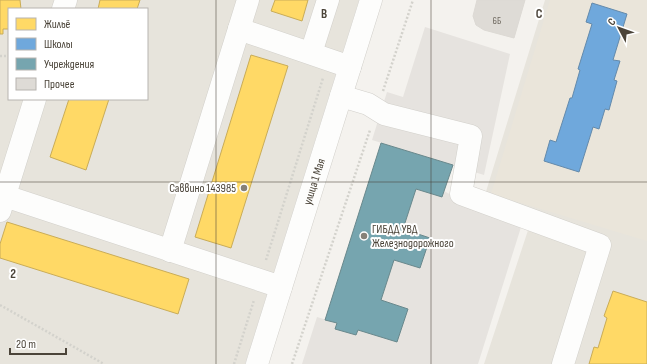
<svg xmlns="http://www.w3.org/2000/svg" width="647" height="364" viewBox="0 0 647 364" font-family="'Sofia Sans Condensed',sans-serif">
  <style>
    .residential { fill: #e7e4dc; fill-rule: evenodd }
    .education { fill: #eae5da }
    .parking { fill: #e6e3df }
    .homes { fill: #ffd966; stroke: #c9ac58 }
    .schools { fill: #6fa8dc; stroke: #648aab }
    .public { fill: #76a5af; stroke: #69888c }
    .building { fill: #dedbd6; stroke: #dcd9d4 }
    .lines { fill: none; stroke-linecap: round; stroke-linejoin: round }
    .minor-casing { stroke: #d2d0cb; stroke-width: 23 }
    .path { stroke: #d3d2cc; stroke-width: 2.5; stroke-dasharray: 2 2; stroke-linecap: butt }
    .minor { stroke: #fdfdfc; stroke-width: 22 }
    .grid { fill: none; stroke: #4b4439; stroke-width: 1; stroke-opacity: 0.55 }
    .poi-dot { fill: #868178; stroke: #fff; stroke-width: 1.5 }
    .labels { text-anchor: middle; dominant-baseline: central; stroke-width: 4; stroke-linejoin: round; paint-order: stroke }
    .number-label { font-size: 10px; fill: #706a61 }
    .street-label { font-size: 12px; fill: #4b4439; stroke: #fff }
    .poi-label { font-size: 12px; fill: #4b4439; stroke: #fff; text-anchor: end }
    .grid-label { font-size: 13px; text-anchor: middle; font-weight: bold; fill: #4b4439; stroke: #fff; stroke-width: 4; stroke-linejoin: round; paint-order: stroke }
  </style>
  <rect width="100%" height="100%" fill="#f4f2ee"/>
  <path class="residential" d="M 0,0 L 359,0 L 245,364 L 0,364 ZM 9,9 L 147,9 L 147,99 L 9,99 Z
    M 545,0 L 647,0 L 647,364 L 484,364 L 534,212 L 484,198 Z"/>
  <path class="education" d="M 550,0 L 647,0 L 647,241 L 491,194 Z"/>
  <path class="parking" d="M 425,27 L 510,54 L 484,175 L 372,140 L 387,92 L 403,97 Z
    M 416,189 L 442,197 L 444,191 L 469,205 L 522,224 L 478,364 L 302,364 L 317,317 L 337,323 L 336,329 L 356,335 L 358,330 L 397,342 L 408,309 L 381,300 L 394,260 L 420,268 L 430,238 L 403,229 Z"/>
  <path class="homes" d="M 0,0 L 20,0 L 21,9 L 9,9 L 9,29 L 3,29 L 3,34 L 0,34 Z
    M 100,0 L 140,0 L 137,9 L 98,9 Z
    M 275,0 L 308,0 L 302,21 L 271,11 Z
    M 251,55 L 288,66 L 231,248 L 195,237 Z
    M 69,99 L 109,99 L 86,170 L 50,157 Z
    M 7,222 L 189,279 L 178,314 L 0,258 L 0,244 Z
    M 613,291 L 647,302 L 647,364 L 589,364 L 594,347 L 598,348 L 607,318 L 604,316 Z"/>
  <path class="schools" d="M 592,3 L 627,14 L 613,60 L 620,61 L 614,80 L 617,81 L 609,110 L 605,109 L 599,129 L 593,127 L 579,172 L 544,161 L 550,140 L 556,142 L 570,98 L 572,98 L 580,70 L 578,69 L 592,24 L 586,22 Z"/>
  <path class="public" d="M 381,143 L 453,165 L 442,197 L 416,189 L 403,229 L 430,238 L 420,268 L 394,260 L 381,300 L 408,309 L 397,342 L 358,330 L 356,335 L 335,329 L 337,323 L 325,320 Z"/>
  <path class="building" d="M 477,0 L 525,0 L 514,38 L 484,30 L 476,25 L 473,16 Z"/>
  <g class="lines">
    <defs>
      <g id="minor">
        <path d="M 63,9 L 66,0"/>
        <path d="M 239,29 L 350,67"/>
        <path d="M 311,53 L 328,0"/>
        <path d="M 341,96 L 368,104 L 384,114 L 471,136 L 461,194 L 600,245 L 563,364"/>
        <path d="M 5,196 L 281,287"/>
        <path d="M 0,211 L 35,99"/>
        <path d="M 170,251 L 248,0"/>
        <path id="s1" d="M 257,364 L 371,0"/>
      </g>
    </defs>
    <use href="#minor" class="minor-casing"/>
    <path class="path" d="M 0,56 L 9,56
      M 383,91 L 413,0
      M 266,260 L 323,78
      M 0,305 L 104,364
      M 234,364 L 254,300
      M 292,364 L 370,130"/>
    <use href="#minor" class="minor"/>
  </g>
  <path class="grid" d="M 216,0 L 216,364M 431,0 L 431,364M 0,182 L 647,182"/>
  <g class="poi-dot">
    <circle cx="244" cy="188" r="4"/>
    <circle cx="364" cy="236" r="4"/>
  </g>
  <g class="labels">
    <g class="number-label">
      <text x="497" y="21">6Б</text>
    </g>
    <g class="street-label">
      <text stroke="none"><textPath href="#s1" startOffset="191">улица 1 Мая</textPath></text>
    </g>
    <g class="poi-label">
      <text x="236" y="188">Саввино 143985</text>
      <text x="372" y="229" text-anchor="start">ГИБДД УВД<tspan x="372" dy="14">Железнодорожного</tspan></text>
    </g>
  </g>
  <g class="grid-label">
    <text x="324" y="18">B</text>
    <text x="539" y="18">C</text>
    <text x="13" y="278">2</text>
  </g>
  <rect x="8" y="8" width="140" height="92" fill="#ffffff" stroke="#b7b4b0"/>
  <rect x="16" y="18" width="20" height="12" fill="#ffd966" stroke="#b7b4b0"/>
  <text x="44" y="28" font-size="12" fill="#4b4439">Жильё</text>
  <rect x="16" y="38" width="20" height="12" fill="#6fa8dc" stroke="#b7b4b0"/>
  <text x="44" y="48" font-size="12" fill="#4b4439">Школы</text>
  <rect x="16" y="58" width="20" height="12" fill="#76a5af" stroke="#b7b4b0"/>
  <text x="44" y="68" font-size="12" fill="#4b4439">Учреждения</text>
  <rect x="16" y="78" width="20" height="12" fill="#dedbd6" stroke="#b7b4b0"/>
  <text x="44" y="88" font-size="12" fill="#4b4439">Прочее</text>
  <g transform="translate(619 28) rotate(311)" stroke="#ffffff" stroke-width="3" paint-order="stroke">
  <path d="M0-3L7 15L0 10L-7 15Z" fill="#4b4439"/>
  <text y="-6" font-size="11" font-weight="bold" text-anchor="middle" fill="#4b4439">С</text>
  </g>
  <path d="M10 348v6h56v-6" fill="none" stroke="#4b4439" stroke-width="2"/>
  <text x="16" y="348" font-size="12" fill="#4b4439" stroke="#ffffff" stroke-width="3" paint-order="stroke">20 m</text>
</svg>
